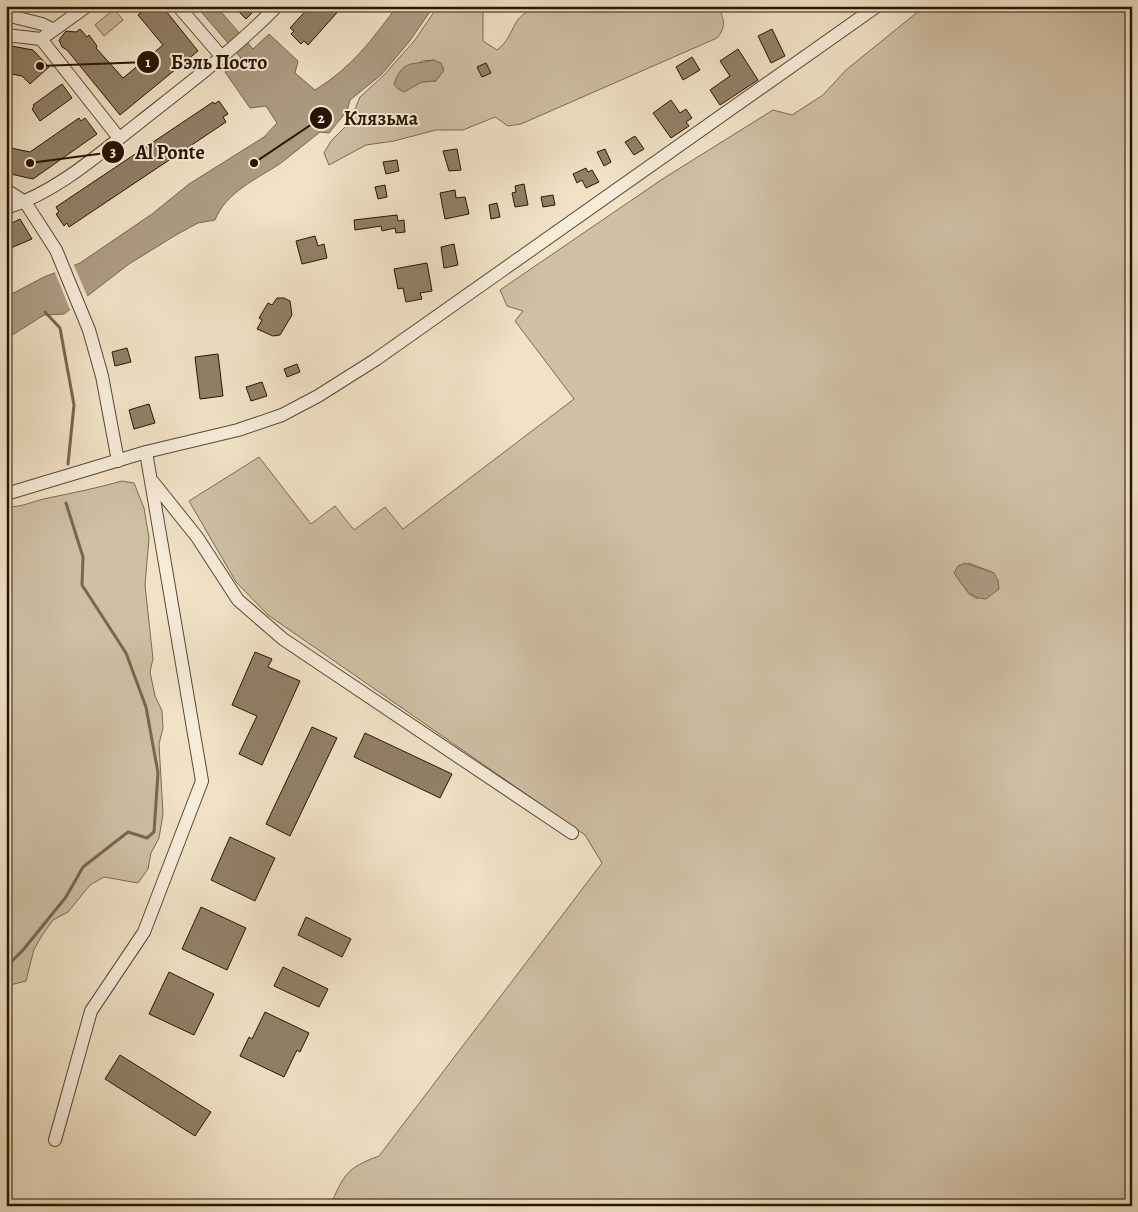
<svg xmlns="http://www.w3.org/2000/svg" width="1138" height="1212" viewBox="0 0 1138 1212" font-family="Alegreya,serif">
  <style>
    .green { fill: #cfbfa4; stroke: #7c6a52; fill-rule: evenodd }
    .water { fill: #ad9c83; stroke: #78664f }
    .pier { fill: #f1e2c6 }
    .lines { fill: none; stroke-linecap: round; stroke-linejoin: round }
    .stream { stroke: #78664f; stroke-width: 3 }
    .building { fill: #918067; stroke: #281500 }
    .minor-casing { stroke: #5a4832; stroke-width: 14 }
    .minor { stroke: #f6ecda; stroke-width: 12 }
    .leader { fill: none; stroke: #281500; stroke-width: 2 }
    .callout-dot { fill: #281500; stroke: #f6ecda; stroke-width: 2 }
    .mark-label { font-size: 15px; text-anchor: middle; font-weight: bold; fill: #fff }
    .callout-label { font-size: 20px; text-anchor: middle; font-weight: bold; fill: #281500; stroke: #f6ecda; stroke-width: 4; stroke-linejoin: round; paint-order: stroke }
  </style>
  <rect width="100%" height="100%" fill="#f1e2c6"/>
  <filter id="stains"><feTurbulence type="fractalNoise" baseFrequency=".004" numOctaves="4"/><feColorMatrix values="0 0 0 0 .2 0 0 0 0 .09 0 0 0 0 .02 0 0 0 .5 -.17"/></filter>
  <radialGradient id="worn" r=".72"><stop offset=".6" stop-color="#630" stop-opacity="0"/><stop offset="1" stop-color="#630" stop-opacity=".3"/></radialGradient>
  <path class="green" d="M 438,6 L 477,6 L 483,13 L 483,41 L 497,50 C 519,33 507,14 544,6 L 717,6 C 725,18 726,28 717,38 L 521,124 L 508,126 L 495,117 L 463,130 L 436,130 L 394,141 L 366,145 L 329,165 L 324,153 L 331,141 L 350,122 L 360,97 L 383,76 L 415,40 ZM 434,60 L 436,81 L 422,82 L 421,61 Z
    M 925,6 L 1132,6 L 1132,1206 L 330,1206 C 344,1175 346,1168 379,1156 L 602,863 L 585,835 L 268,615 L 236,582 L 189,501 L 259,457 L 311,524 L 335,506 L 354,530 L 385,507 L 403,529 L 574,399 L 515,321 L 523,311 L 507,306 L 500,290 L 664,178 L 773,110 L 792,115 L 823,95 L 846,70 ZM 969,563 L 994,573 L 977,599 L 969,594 L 959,580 Z
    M 114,9 L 123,20 L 104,36 L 95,25 Z
    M 122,481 L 134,483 L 144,508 L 149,538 L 145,585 L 153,659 L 150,672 L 155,696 L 162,711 L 163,728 L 159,744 L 163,814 L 159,838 L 151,853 L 148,869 L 138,883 L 104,877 L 90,885 L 68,912 L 53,920 L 43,934 L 34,949 L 26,981 L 6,986 L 6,507 C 25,507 32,501 48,498 C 73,493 97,488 122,481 Z"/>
  <path class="water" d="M 196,6 L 216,6 L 253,49 L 269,34 L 298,61 L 295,73 L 315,90 C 350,69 373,39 397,6 L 434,6 L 409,42 L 381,75 L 350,100 L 347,111 L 329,133 L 320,132 C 307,142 294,153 281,163 C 257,179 226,192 215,220 L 198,223 L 176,235 L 129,264 L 64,314 L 44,315 L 6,339 L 6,297 L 44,277 L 80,263 L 152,214 L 189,184 L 264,137 L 277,123 L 266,106 L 250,108 L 225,72 L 241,58 Z
    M 434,60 L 441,63 L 444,70 L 436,81 L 422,82 L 404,92 L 398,89 L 394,84 C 403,58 413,66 434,60 Z
    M 965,563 L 994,573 L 998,580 L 999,589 L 986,599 C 968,598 964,586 954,573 L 958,566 Z"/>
  <path class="pier" d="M 73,263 L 88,298 L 71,312 L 54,270 Z"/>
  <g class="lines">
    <path class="stream" d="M 45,312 L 60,328 L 74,405 L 68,464
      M 6,967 L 23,950 L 66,897 L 83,867 L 128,832 L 147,838 L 154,832 L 158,773 L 146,707 L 126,653 L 82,585 L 83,557 L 66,503"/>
  </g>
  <path class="building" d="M 148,6 L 162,6 L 198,51 L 120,115 L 67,50 L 62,47 L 59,40 L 66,31 L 76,32 L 80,29 L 87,37 L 89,35 L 97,46 L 96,48 L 123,78 L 163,45 L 138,15 Z
    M 233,6 L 259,6 L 246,19 Z
    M 310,6 L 343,6 L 308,45 L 304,41 L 301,44 L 291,34 L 294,31 L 290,28 Z
    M 772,29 L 785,56 L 771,63 L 758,36 Z
    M 6,45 L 33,50 L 49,67 L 30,84 L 22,76 L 6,73 Z
    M 738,49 L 758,80 L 720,105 L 710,90 L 730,76 L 720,61 Z
    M 692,57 L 700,70 L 683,80 L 676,67 Z
    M 486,63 L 491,73 L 482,77 L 477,67 Z
    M 62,84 L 72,98 L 40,121 L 32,109 L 34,107 L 33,105 Z
    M 671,100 L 680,113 L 686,109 L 692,118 L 686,122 L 689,126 L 671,138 L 653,113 Z
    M 219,101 L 228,114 L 223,117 L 226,122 L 69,227 L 67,223 L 64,226 L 56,214 L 59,212 L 56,207 L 213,102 L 214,104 Z
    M 79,118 L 81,121 L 85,118 L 97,134 L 33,179 L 6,173 L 6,147 L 30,152 Z
    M 635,136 L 644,149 L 634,155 L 625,142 Z
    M 457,149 L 461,170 L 449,171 L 443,151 Z
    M 605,149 L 611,162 L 604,166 L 597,152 Z
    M 397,160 L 399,171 L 386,174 L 383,162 Z
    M 586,168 L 588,172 L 592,170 L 599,182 L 586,188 L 582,180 L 577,183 L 573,174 Z
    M 524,184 L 528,205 L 515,207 L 512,193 L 516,192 L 515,186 Z
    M 385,185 L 387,197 L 378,199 L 375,187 Z
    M 455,190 L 456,198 L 465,197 L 469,214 L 445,219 L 440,193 Z
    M 553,195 L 555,205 L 543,207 L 541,197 Z
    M 497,203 L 500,217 L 491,219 L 489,205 Z
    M 397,215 L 398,221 L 404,220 L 405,232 L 396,233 L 395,228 L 382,231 L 381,226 L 355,230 L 354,220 Z
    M 20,219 L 32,239 L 6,250 L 6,226 Z
    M 315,236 L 318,246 L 324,244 L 327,258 L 302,264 L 296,241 Z
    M 454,244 L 458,265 L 444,268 L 441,247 Z
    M 427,263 L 432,291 L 420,293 L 422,299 L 406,302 L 403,288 L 398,289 L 394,269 Z
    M 277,298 L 284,298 L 290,301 L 292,315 L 280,335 L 273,336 L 257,329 L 262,320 L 259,318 L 268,303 L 272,305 Z
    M 127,348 L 131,362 L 115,366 L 112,352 Z
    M 218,354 L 223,396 L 200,399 L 195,357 Z
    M 297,364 L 300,372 L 287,377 L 284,369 Z
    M 262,382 L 267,396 L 251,401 L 246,387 Z
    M 149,404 L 155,423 L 134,429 L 129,410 Z
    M 255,652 L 272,659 L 268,667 L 300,681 L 262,765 L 239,754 L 257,716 L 232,705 Z
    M 312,727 L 337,738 L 290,836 L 266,824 Z
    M 365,733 L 452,774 L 440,798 L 354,757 Z
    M 230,837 L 275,858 L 255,901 L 211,880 Z
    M 201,907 L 246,928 L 227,970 L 182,949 Z
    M 306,917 L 351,939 L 342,957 L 298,935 Z
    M 283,967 L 328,989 L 319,1007 L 274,986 Z
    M 169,972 L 214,994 L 194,1035 L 149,1014 Z
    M 265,1012 L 309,1033 L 300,1052 L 297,1050 L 284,1077 L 240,1056 L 249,1037 L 252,1039 Z
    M 120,1055 L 211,1112 L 195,1136 L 105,1079 Z"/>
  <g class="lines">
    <defs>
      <path id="minor" d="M 178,6 L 222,57
        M 6,15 L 42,24 L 54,30
        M 6,35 L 41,39 L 87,6
        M 41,39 L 119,138
        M 6,190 L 25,202 L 56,250 L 89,330 L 102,376 L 118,461
        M 6,208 C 57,192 99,154 140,122 C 187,85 235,49 277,6
        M 153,482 L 197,537 L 238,600 L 283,639 L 572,833
        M 6,494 L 146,452 L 238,430 L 282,415 L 318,396 L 375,360 L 877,6
        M 55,1140 L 91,1011 L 144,932 L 202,781 L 146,452"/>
    </defs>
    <use href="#minor" class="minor-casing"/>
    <use href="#minor" class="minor"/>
  </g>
  <path class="leader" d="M40 66L148 62M254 163L321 118M30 163L113 152"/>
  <g class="callout-dot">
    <circle cx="40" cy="66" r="5"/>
    <circle cx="254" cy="163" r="5"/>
    <circle cx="30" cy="163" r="5"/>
    <circle cx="148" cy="62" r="12"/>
    <circle cx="321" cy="118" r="12"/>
    <circle cx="113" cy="152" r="12"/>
  </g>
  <g class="mark-label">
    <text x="148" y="67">1</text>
    <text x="321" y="123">2</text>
    <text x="113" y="157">3</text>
  </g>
  <g class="callout-label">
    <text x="219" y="69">Бэль Посто</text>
    <text x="381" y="125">Клязьма</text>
    <text x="170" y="159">Al Ponte</text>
  </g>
  <rect width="1138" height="1212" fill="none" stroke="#f1e2c6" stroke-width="25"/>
  <rect x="8" y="8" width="1123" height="1197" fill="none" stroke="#281500" stroke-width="2.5"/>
  <rect x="12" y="12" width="1113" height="1187" fill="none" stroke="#281500"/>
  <rect width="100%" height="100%" filter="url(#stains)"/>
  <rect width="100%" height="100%" fill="url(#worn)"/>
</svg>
